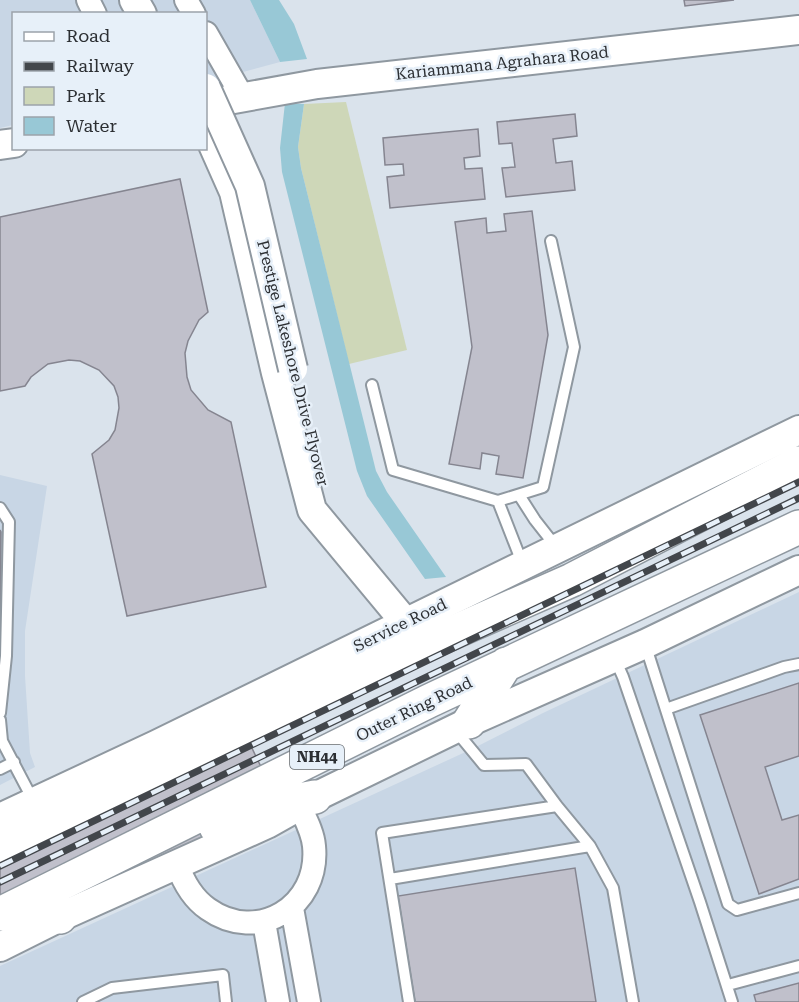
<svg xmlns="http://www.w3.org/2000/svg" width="799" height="1002" viewBox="0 0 799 1002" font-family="'Roboto Serif',serif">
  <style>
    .built { fill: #c8d6e5 }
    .green { fill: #ced7b8 }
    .water { fill: #98c8d6 }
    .building { fill: #c0c0cb; stroke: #858590; stroke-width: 1.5 }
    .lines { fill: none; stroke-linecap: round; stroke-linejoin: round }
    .service-casing { stroke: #8f98a0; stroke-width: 14 }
    .minor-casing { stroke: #8f98a0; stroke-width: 26 }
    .tertiary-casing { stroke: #8f98a0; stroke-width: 32 }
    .trunk-casing { stroke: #8f98a0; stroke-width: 36 }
    .service { stroke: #fff; stroke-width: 10 }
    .minor { stroke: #fff; stroke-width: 22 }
    .tertiary { stroke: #fff; stroke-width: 28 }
    .trunk { stroke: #fff; stroke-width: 33 }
    .rail-casing { stroke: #42464b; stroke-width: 7 }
    .rail { stroke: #e7f0f9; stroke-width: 4.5; stroke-dasharray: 14; stroke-linecap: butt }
    .tertiary-bridge-casing { stroke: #8f98a0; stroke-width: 32; stroke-linecap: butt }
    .tertiary-bridge { stroke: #fff; stroke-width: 28 }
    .labels { text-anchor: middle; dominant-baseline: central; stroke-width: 5; stroke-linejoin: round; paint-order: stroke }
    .shield { fill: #e7f0f9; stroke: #64696e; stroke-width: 1.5 }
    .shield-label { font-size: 15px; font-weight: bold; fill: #2c2f33 }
    .street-label { font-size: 16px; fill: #2c2f33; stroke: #e7f0f9 }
  </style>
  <rect width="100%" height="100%" fill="#dae3ec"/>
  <path class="built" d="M 0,0 L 250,0 L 280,62 L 206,82 L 206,14 L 14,14 L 13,125 L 0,128 Z
    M 0,475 L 47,486 L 25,631 L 25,676 L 30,753 L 35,767 L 0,785 Z
    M 799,592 L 799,1002 L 0,1002 L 0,966 L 472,749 L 543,713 Z"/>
  <path class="green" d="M 346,102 L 407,350 L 349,364 L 301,168 L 298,147 L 304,104 Z"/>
  <path class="water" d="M 250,0 L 279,0 L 294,24 L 307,59 L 280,62 Z
    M 285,103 L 304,104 L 298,147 L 301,168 L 376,471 L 387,492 L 446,577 L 425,579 L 367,496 L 357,471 L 282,172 L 280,148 Z"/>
  <path class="building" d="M 684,0 L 734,0 L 685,6 Z
    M 575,114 L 577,136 L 553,139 L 556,163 L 572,161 L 575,190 L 506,197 L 502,168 L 515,167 L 512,143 L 499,144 L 497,122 Z
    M 478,129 L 480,156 L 464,158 L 465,169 L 482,168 L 485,199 L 390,208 L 387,177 L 404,175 L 403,164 L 385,165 L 383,138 Z
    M 180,179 L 208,312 L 199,320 L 188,341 L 185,353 L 187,377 L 191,390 L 208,410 L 231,422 L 266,587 L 127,616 L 92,454 L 109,440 L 115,430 L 119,408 L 118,397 L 114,386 L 99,370 L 80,361 L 69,360 L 48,364 L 31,377 L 25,386 L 0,391 L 0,217 Z
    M 532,211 L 548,335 L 523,478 L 496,474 L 499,456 L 482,453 L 480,469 L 449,464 L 472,347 L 455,222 L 486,218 L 487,233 L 506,231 L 504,214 Z
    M 0,530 L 1,532 L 0,667 Z
    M 799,683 L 799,756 L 765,767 L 782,820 L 799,815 L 799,879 L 759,894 L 700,715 Z
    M 233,709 L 279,804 L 0,935 L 0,818 Z
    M 575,868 L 596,1002 L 415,1002 L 398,896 Z
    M 799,983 L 799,1002 L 756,1002 L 754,995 Z"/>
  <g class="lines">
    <defs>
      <path id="service" d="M 372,385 L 393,470 L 498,501 L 543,487 L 574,347 L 551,241
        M 519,495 L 535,520 L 557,548
        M 498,501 L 523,565
        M 0,508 L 9,522 L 6,656 L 0,713
        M 645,644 L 728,904 L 737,910 L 799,893
        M 615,659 L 623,677 L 700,902 L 732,1002
        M 666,709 L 784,667 L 799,664
        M 0,720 L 2,741 L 34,802
        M 456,731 L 484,765 L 526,764 L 557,806 L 590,846 L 613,888 L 633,1002
        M 0,769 L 14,762
        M 390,879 L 590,846
        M 728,985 L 799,966
        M 83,1002 L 112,988 L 223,975 L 226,1002
        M 409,1002 L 382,833 L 557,806"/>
      <path id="minor" d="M 88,0 L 95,14
        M 186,0 L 194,14
        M 206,33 L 242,96
        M 177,864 C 183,881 192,898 208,909 C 257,944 320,907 314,846 C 313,833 306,820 300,807
        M 292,908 L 309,1002
        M 264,922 L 278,1002"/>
      <path id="tertiary" d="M 134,0 L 142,14
        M 206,104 L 317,84 L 799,30
        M 206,129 L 234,192 L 276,373 L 312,510 L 405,622
        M 0,145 L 14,143
        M 0,818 L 156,745 L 799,430
        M 0,947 L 60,917 L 267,824 L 315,797 L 469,722 L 645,644 L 799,570"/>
      <path id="trunk" d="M 469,722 L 506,664
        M 216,827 L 279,804 L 315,797
        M 0,849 L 397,657 L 572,580 L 799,463
        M 46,892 L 60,917
        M 0,914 L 429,701 L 799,527"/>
    </defs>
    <use href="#service" class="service-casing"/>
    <use href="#minor" class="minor-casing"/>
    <use href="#tertiary" class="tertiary-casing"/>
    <use href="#trunk" class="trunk-casing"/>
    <use href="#service" class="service"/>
    <use href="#minor" class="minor"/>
    <use href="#tertiary" class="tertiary"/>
    <use href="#trunk" class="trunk"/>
    <defs>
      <path id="rail" d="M 0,866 L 799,482
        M 0,882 L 799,498"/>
    </defs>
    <use href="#rail" class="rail-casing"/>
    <use href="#rail" class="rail"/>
    <defs>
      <path id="tertiary-bridge" d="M 206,88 L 250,186 L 293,369"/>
    </defs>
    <use href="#tertiary-bridge" class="tertiary-bridge-casing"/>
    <use href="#tertiary-bridge" class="tertiary-bridge"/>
  </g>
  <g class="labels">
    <rect class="shield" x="290" y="745" width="54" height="24" rx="4.5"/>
    <g class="shield-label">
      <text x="317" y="757">NH44</text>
    </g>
    <g class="street-label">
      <text transform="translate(502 63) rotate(-6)">Kariammana Agrahara Road</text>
      <text transform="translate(293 363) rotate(76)">Prestige Lakeshore Drive Flyover</text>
      <text transform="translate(400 625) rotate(-26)">Service Road</text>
      <text transform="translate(414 709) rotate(-26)">Outer Ring Road</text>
    </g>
  </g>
  <rect x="12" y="12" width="195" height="138" fill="#e7f0f9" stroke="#9ca3aa" stroke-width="1.5"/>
  <rect x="24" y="32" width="30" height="9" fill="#ffffff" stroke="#9ca3aa" stroke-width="1.5"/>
  <text x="66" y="42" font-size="18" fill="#2c2f33">Road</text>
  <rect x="24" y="62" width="30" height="9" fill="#42464b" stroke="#9ca3aa" stroke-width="1.5"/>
  <text x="66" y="72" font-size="18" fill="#2c2f33">Railway</text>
  <rect x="24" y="87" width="30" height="18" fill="#ced7b8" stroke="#9ca3aa" stroke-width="1.5"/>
  <text x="66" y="102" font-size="18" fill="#2c2f33">Park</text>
  <rect x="24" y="117" width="30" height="18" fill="#98c8d6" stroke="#9ca3aa" stroke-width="1.5"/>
  <text x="66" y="132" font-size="18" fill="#2c2f33">Water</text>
</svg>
